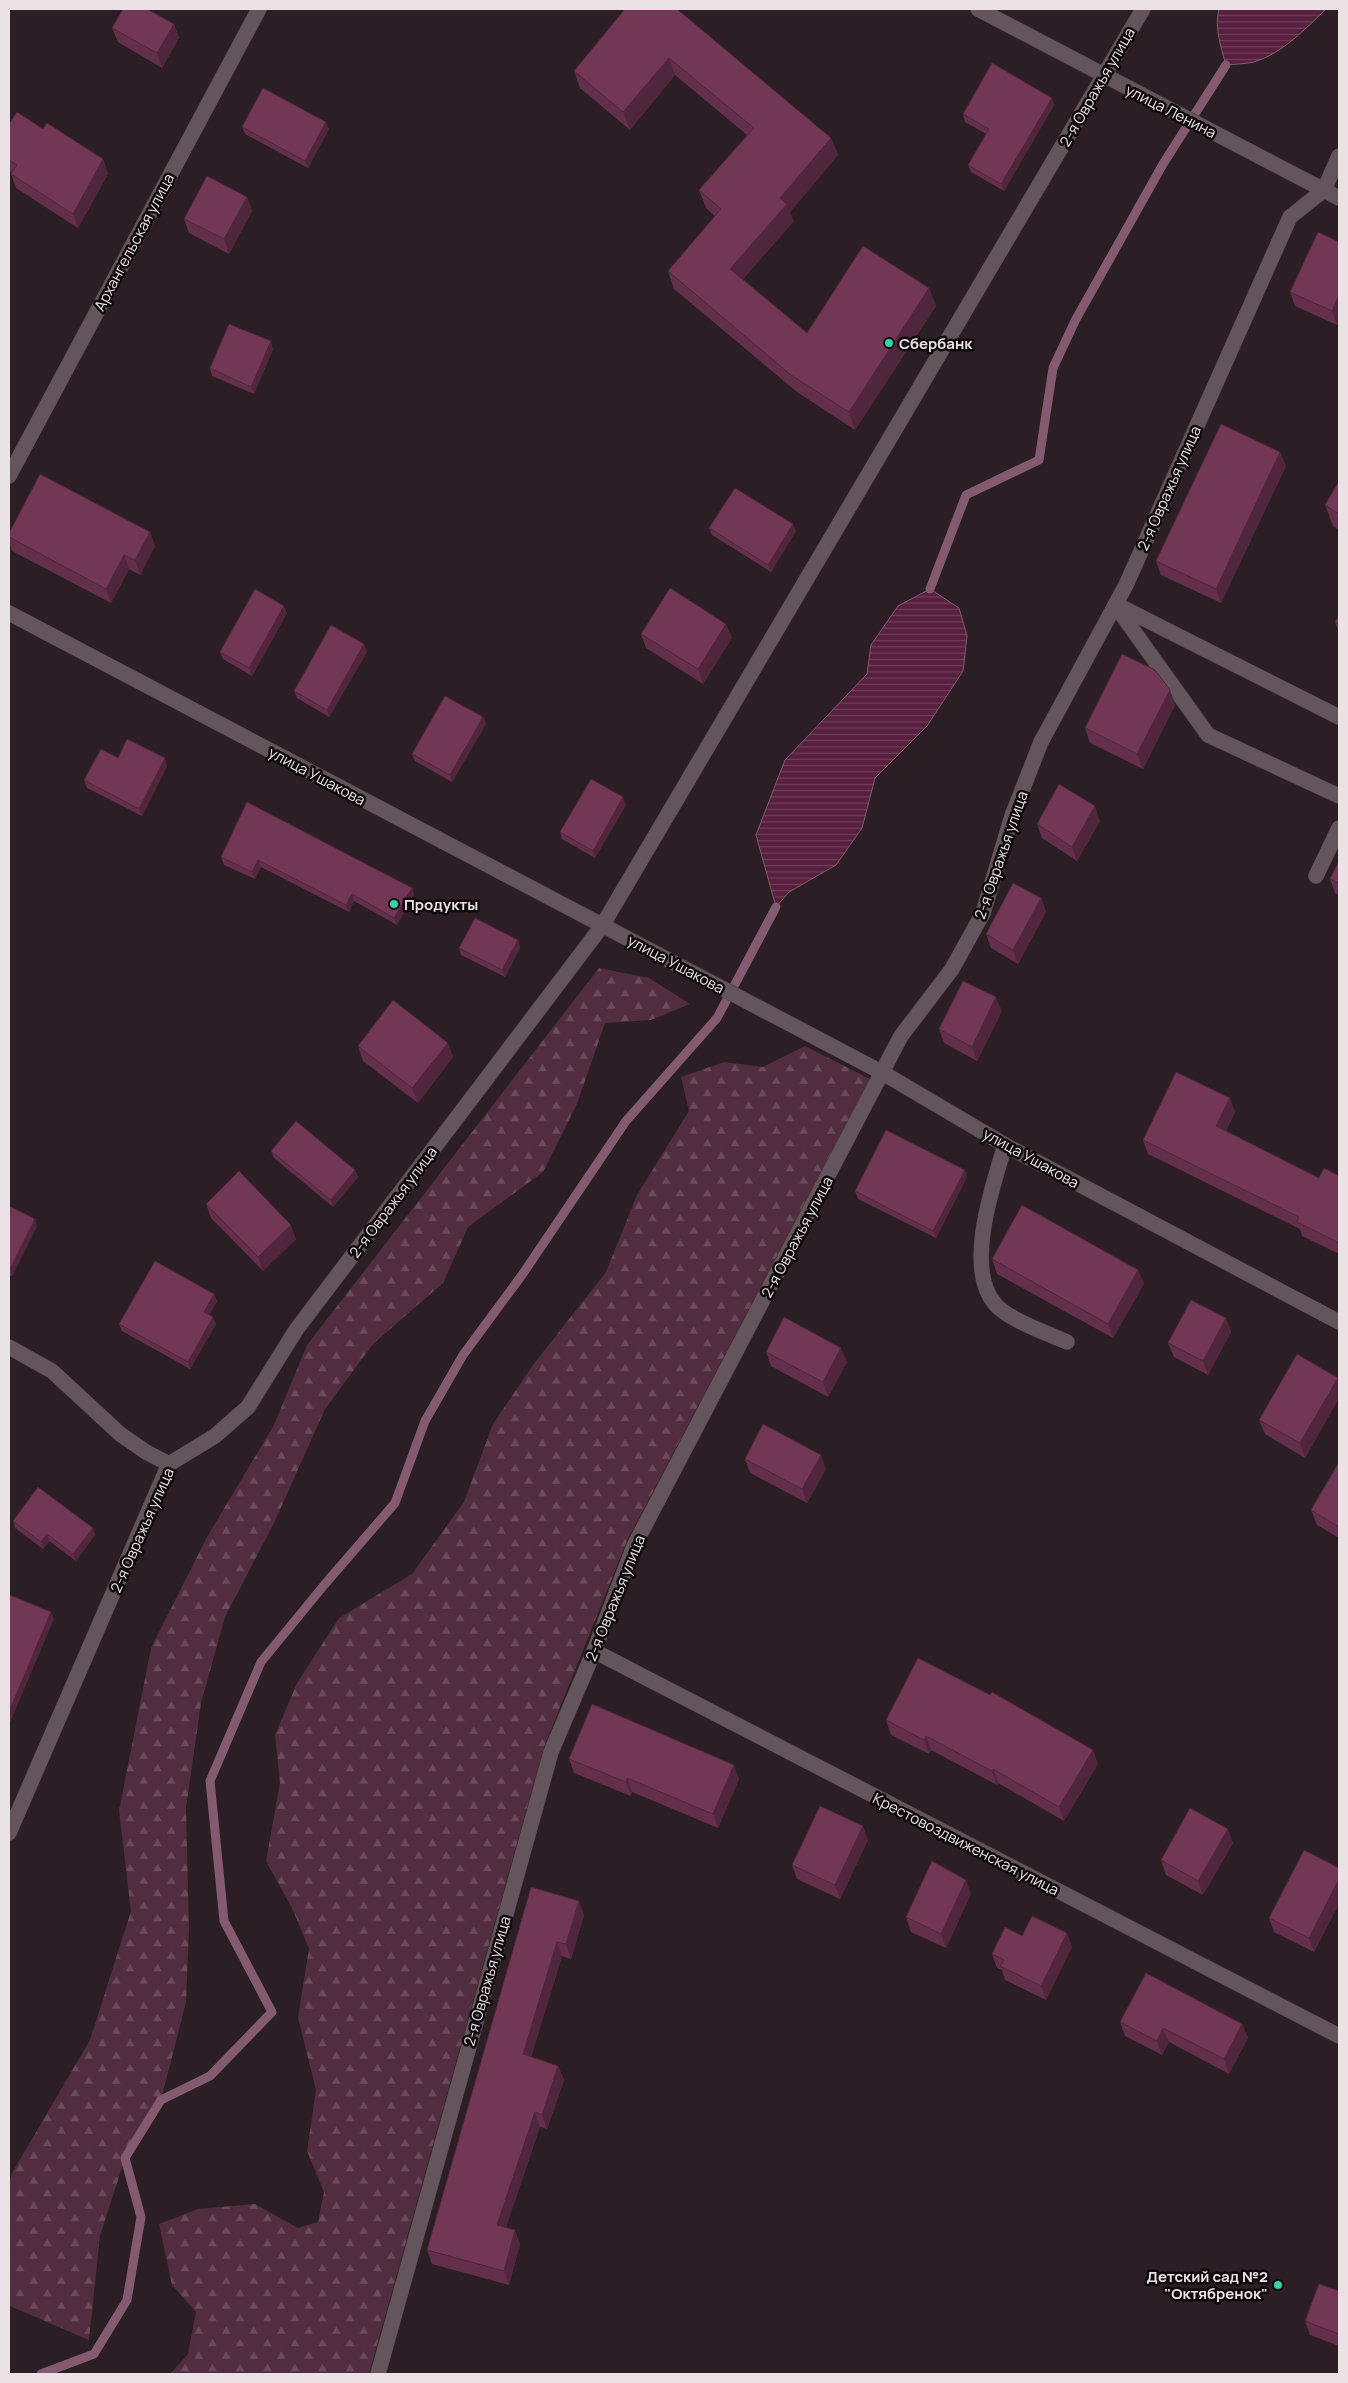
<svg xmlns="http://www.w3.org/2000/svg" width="1348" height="2383" viewBox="0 0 1348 2383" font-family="Manrope,sans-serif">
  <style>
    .forest { fill: url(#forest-firs) }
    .water { fill: url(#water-rules); stroke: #845a70 }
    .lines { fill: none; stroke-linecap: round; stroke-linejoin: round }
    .stream { stroke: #845a70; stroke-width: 9 }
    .service-casing { stroke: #473c41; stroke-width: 16 }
    .minor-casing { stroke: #473c41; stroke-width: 16 }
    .service { stroke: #64555c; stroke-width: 15 }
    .minor { stroke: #64555c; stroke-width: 15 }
    .wall { fill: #632f4a }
    .shaded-wall { fill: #50263c }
    .building { fill: #733756; stroke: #50263c }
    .poi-dot { fill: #33d4a8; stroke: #0f0a0c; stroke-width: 2 }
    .labels { text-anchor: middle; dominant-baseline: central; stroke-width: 5; stroke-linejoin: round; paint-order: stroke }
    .street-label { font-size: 15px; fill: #ebe2e6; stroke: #0f0a0c }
    .poi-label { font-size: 15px; font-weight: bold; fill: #ebe2e6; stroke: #0f0a0c; text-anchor: start }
  </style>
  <defs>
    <pattern id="forest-firs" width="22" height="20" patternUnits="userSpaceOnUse" patternTransform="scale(1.25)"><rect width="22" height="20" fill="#512d3f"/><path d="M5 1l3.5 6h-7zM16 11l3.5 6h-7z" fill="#6a4b5b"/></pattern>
    <pattern id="water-rules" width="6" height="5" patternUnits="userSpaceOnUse" patternTransform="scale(1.25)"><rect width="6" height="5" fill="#581f3e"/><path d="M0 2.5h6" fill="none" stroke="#703f5a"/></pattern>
  </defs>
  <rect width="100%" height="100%" fill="#2b1e24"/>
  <path class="forest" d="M 599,968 L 649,978 L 690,1004 L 651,1020 L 605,1023 L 577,1104 L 543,1172 L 468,1227 L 443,1283 L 373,1344 L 325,1409 L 274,1523 L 225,1617 L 201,1703 L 186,1808 L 189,1928 L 186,2002 L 161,2100 L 125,2158 L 100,2236 L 89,2340 L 10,2306 L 9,2183 L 12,2173 L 90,2040 L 131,1911 L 119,1811 L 151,1648 L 207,1537 L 274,1425 L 307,1345 Z
    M 805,1046 L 870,1079 L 627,1541 L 544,1747 L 369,2374 L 170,2374 L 188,2354 L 196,2312 L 172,2285 L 159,2224 L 198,2209 L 255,2204 L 298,2228 L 318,2222 L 324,2192 L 307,2151 L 316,2090 L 298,2017 L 309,1949 L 293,1910 L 266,1861 L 280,1783 L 275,1735 L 297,1683 L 339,1618 L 412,1574 L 464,1502 L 493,1424 L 533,1365 L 606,1272 L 637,1195 L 689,1111 L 681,1077 L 724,1062 L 763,1067 Z"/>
  <path class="water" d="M 1219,9 L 1326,9 C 1305,29 1283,53 1254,62 C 1245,64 1235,64 1226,65 C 1221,47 1214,27 1219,9 Z
    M 930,589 L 959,608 L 967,636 L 963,671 L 927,726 L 875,778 L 862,828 L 836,865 L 789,892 L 776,907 L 756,835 L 785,760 L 867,674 L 871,645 L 898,606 Z"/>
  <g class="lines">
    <path class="stream" d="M 930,589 L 966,495 L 1039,460 L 1053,368 L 1076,319 L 1163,164 L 1226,65
      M 41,2374 L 94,2354 L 127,2300 L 141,2217 L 125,2158 L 161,2100 L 210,2076 L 272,2012 L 224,1921 L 210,1781 L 261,1662 L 325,1584 L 395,1503 L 425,1421 L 463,1355 L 522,1275 L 626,1121 L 717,1018 L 776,907"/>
    <defs>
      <path id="service" d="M 1115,605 L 1208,735 L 1339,796
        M 1117,605 L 1339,717
        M 1316,876 L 1339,828
        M 1005,1145 C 993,1185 964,1268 995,1304 C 1007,1319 1049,1334 1067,1342"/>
      <path id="minor" d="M 978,9 L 1339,198
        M 9,476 L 259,9
        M 9,613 L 883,1073 L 1005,1145 L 1339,1322
        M 9,1347 L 52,1371 L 120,1434 L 146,1452 L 169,1464
        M 594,1651 L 1339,2036
        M 9,1833 L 169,1464 L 215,1436 L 248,1407 L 296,1330 L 602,926 L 1143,9
        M 378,2374 L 551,1752 L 594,1651 L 634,1546 L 901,1036 L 952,969 L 983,913 L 1012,816 L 1041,742 L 1126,585 L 1290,217 L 1324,190 L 1339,156"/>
    </defs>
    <use href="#service" class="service-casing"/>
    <use href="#minor" class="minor-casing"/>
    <use href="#service" class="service"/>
    <use href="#minor" class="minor"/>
  </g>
  <path class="wall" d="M 625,9 L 831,138 L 838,155 L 790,212 L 794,221 L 743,279 L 807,333 L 929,288 L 936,306 L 855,430 L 797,392 L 674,289 L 668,271 L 715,216 L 706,208 L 699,190 L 747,135 L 675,75 L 630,130 L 580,88 L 574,71 Z
    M 174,24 L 179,38 L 162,68 L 118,42 L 112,28 Z
    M 1052,98 L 1054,105 L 1004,191 L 971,172 L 968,165 L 986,134 L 965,122 L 963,114 Z
    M 9,124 L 43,129 L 103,159 L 108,174 L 78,228 L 16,188 L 11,174 L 12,173 L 9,171 Z
    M 242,127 L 329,129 L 308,168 L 245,134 Z
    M 247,197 L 252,211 L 229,254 L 189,233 L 184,219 Z
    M 1339,242 L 1339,320 L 1337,325 L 1295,306 L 1290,292 Z
    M 273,349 L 254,394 L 212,376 L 210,368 Z
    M 1280,452 L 1286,466 L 1221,603 L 1161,575 L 1156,561 Z
    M 1339,481 L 1339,530 L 1333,526 L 1325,505 Z
    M 709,528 L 796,531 L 771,572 L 712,535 Z
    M 150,532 L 155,546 L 140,575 L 129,569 L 111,603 L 12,551 L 9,541 L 9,533 Z
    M 287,613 L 252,676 L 223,659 L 220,652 Z
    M 1339,615 L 1339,633 L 1335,622 Z
    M 641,634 L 732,638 L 703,684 L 646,648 Z
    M 367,652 L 329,717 L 297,698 L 294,691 Z
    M 1175,705 L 1143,769 L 1090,743 L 1085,728 Z
    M 483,717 L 486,724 L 452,782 L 415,761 L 412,754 Z
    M 167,766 L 142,816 L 87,788 L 84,780 Z
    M 247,802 L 412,888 L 414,895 L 397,925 L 354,901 L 349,912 L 261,867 L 255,879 L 224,865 L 221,857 Z
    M 626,805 L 595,858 L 562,839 L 560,832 Z
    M 1100,821 L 1077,861 L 1042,838 L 1037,824 Z
    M 1339,861 L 1339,895 L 1335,893 L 1330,879 Z
    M 1041,898 L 1046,912 L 1018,964 L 991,948 L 986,934 Z
    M 518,940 L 520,948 L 505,977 L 461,955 L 459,948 Z
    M 1002,1011 L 977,1061 L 944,1043 L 939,1029 Z
    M 448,1043 L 453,1057 L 418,1103 L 363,1061 L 358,1046 Z
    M 1235,1112 L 1226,1131 L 1319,1178 L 1339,1176 L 1339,1254 L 1302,1236 L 1300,1229 L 1148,1154 L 1143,1140 Z
    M 271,1151 L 355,1170 L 358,1177 L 333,1207 L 274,1158 Z
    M 967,1177 L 936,1238 L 858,1199 L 855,1191 Z
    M 206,1204 L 296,1239 L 263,1271 L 211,1218 Z
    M 9,1206 L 37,1226 L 12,1276 L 9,1275 Z
    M 992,1259 L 1138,1270 L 1144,1284 L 1113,1338 L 997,1274 Z
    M 214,1294 L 217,1301 L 209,1315 L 216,1324 L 190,1369 L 122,1331 L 119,1324 Z
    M 1226,1318 L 1231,1332 L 1208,1375 L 1174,1357 L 1168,1343 Z
    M 766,1352 L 847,1362 L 828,1397 L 771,1366 Z
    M 1338,1378 L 1339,1382 L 1339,1398 L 1305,1458 L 1265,1434 L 1259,1420 Z
    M 745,1459 L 826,1469 L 807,1503 L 750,1473 Z
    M 1339,1462 L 1339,1538 L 1317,1525 L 1311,1510 Z
    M 13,1521 L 93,1528 L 95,1535 L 76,1561 L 49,1541 L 43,1549 L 15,1528 Z
    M 886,1720 L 1098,1764 L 1064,1821 L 998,1783 L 997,1785 L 931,1750 L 929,1754 L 891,1735 Z
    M 569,1759 L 739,1779 L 718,1828 L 632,1792 L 631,1796 L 574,1773 Z
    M 868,1840 L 840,1899 L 797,1879 L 792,1865 Z
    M 1233,1843 L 1203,1895 L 1166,1875 L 1161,1860 Z
    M 1339,1868 L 1339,1904 L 1314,1952 L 1274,1932 L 1269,1918 Z
    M 531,1887 L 584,1915 L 571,1959 L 562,1956 L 531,2057 L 558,2066 L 564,2080 L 547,2129 L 540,2127 L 506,2227 L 520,2244 L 509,2285 L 432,2264 L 427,2250 Z
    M 971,1894 L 946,1948 L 911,1932 L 906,1917 Z
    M 1022,1936 L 1072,1947 L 1046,2000 L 1005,1980 L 1002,1970 L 997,1968 L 992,1954 Z
    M 1120,2022 L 1242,2024 L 1248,2038 L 1229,2074 L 1169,2042 L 1162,2055 L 1125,2036 Z
    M 1339,2291 L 1339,2346 L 1310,2335 L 1305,2321 Z"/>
  <path class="shaded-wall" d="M 174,24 L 179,38 L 162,68 L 157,53 Z
    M 669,58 L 675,75 L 630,130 L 623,112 Z
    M 1052,98 L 1054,105 L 1004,191 L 1001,184 Z
    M 326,122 L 329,129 L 308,168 L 305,161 Z
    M 831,138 L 838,155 L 790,212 L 794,221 L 737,286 L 730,269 L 780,198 Z
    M 103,159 L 108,174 L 78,228 L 73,214 Z
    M 247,197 L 252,211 L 229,254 L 224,239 Z
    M 929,288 L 936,306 L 855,430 L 849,412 Z
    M 1339,295 L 1339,320 L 1337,325 L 1332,311 Z
    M 271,341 L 273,349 L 254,394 L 251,387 Z
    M 1280,452 L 1286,466 L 1221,603 L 1216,589 Z
    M 793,524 L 796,531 L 771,572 L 768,565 Z
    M 150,532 L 155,546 L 140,575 L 135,560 Z
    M 124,555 L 129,569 L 111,603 L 106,589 Z
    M 284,606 L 287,613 L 252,676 L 249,668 Z
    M 726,624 L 732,638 L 703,684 L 698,669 Z
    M 364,644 L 367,652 L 329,717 L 327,710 Z
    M 1170,690 L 1175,705 L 1143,769 L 1137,754 Z
    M 483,717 L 486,724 L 452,782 L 450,775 Z
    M 165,758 L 167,766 L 142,816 L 139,809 Z
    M 623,797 L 626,805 L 595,858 L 593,851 Z
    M 1095,806 L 1100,821 L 1077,861 L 1072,847 Z
    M 258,860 L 261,867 L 255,879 L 252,872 Z
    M 412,888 L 414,895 L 397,925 L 394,918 Z
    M 352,894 L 354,901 L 349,912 L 346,905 Z
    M 1041,898 L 1046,912 L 1018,964 L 1013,950 Z
    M 518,940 L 520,948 L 505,977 L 502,970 Z
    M 996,997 L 1002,1011 L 977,1061 L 972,1047 Z
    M 448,1043 L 453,1057 L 418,1103 L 412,1088 Z
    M 1230,1098 L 1235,1112 L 1222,1140 L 1216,1126 Z
    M 355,1170 L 358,1177 L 333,1207 L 331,1200 Z
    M 965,1170 L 967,1177 L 936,1238 L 933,1231 Z
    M 35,1219 L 37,1226 L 12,1276 L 10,1269 Z
    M 291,1225 L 296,1239 L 263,1271 L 258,1257 Z
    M 1138,1270 L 1144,1284 L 1113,1338 L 1108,1324 Z
    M 214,1294 L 217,1301 L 207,1319 L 204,1312 Z
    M 213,1317 L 216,1324 L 190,1369 L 188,1362 Z
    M 1226,1318 L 1231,1332 L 1208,1375 L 1203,1361 Z
    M 841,1348 L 847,1362 L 828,1397 L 823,1382 Z
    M 1338,1378 L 1339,1382 L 1339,1398 L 1305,1458 L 1300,1443 Z
    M 821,1455 L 826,1469 L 807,1503 L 802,1489 Z
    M 93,1528 L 95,1535 L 76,1561 L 73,1554 Z
    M 47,1534 L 49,1541 L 43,1549 L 41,1542 Z
    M 51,1612 L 54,1619 L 9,1725 L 9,1712 Z
    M 926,1736 L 931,1750 L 929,1754 L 924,1740 Z
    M 1093,1750 L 1098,1764 L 1064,1821 L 1059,1807 Z
    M 734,1765 L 739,1779 L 718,1828 L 713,1814 Z
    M 993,1769 L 998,1783 L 997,1785 L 992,1771 Z
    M 627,1778 L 632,1792 L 631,1796 L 626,1782 Z
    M 863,1826 L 868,1840 L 840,1899 L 835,1885 Z
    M 1228,1829 L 1233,1843 L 1203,1895 L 1198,1881 Z
    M 1339,1879 L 1339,1904 L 1314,1952 L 1309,1938 Z
    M 966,1880 L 971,1894 L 946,1948 L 941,1934 Z
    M 579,1901 L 584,1915 L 571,1959 L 566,1944 Z
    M 1067,1933 L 1072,1947 L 1046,2000 L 1041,1986 Z
    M 557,1942 L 562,1956 L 528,2068 L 523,2054 Z
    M 1242,2024 L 1248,2038 L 1229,2074 L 1224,2059 Z
    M 1163,2028 L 1169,2042 L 1162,2055 L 1157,2041 Z
    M 558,2066 L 564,2080 L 547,2129 L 542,2115 Z
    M 535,2112 L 540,2127 L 502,2239 L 497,2225 Z
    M 515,2230 L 520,2244 L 509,2285 L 504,2271 Z"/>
  <path class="building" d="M 123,9 L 147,9 L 174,24 L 157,53 L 112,28 Z
    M 625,9 L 677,9 L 831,138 L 780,198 L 787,204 L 730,269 L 807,333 L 863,246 L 929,288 L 849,412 L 791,375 L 668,271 L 721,209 L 699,190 L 754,128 L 669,58 L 623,112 L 574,71 Z
    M 992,63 L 1052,98 L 1001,184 L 968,165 L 989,129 L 963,114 Z
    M 263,88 L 326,122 L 305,161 L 242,127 Z
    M 17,112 L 43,129 L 47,123 L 103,159 L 73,214 L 11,174 L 17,165 L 9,160 L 9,124 Z
    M 207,176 L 247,197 L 224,239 L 184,219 Z
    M 1318,232 L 1339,242 L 1339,295 L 1332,311 L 1290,292 Z
    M 229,324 L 271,341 L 251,387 L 210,368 Z
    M 1221,424 L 1280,452 L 1216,589 L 1156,561 Z
    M 40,474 L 150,532 L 135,560 L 124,555 L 106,589 L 9,537 L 9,533 Z
    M 1339,481 L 1339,514 L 1325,505 Z
    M 735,488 L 793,524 L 768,565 L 709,528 Z
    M 670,588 L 726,624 L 698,669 L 641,634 Z
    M 255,589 L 284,606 L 249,668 L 220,652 Z
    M 1339,615 L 1339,624 L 1335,622 Z
    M 331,625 L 364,644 L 327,710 L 294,691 Z
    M 1122,654 L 1155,670 L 1170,690 L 1137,754 L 1085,728 Z
    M 445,696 L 483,717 L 450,775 L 412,754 Z
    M 127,739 L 165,758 L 139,809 L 84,780 L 101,749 L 118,758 Z
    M 591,779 L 623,797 L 593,851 L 560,832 Z
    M 1059,784 L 1095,806 L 1072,847 L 1037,824 Z
    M 247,802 L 412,888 L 394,918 L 352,894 L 346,905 L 258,860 L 252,872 L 221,857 Z
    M 1339,861 L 1339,883 L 1330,879 Z
    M 1013,883 L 1041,898 L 1013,950 L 986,934 Z
    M 475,918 L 518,940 L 502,970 L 459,948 Z
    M 963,981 L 996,997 L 972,1047 L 939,1029 Z
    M 393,1000 L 448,1043 L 412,1088 L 358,1046 Z
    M 1176,1072 L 1230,1098 L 1216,1126 L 1319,1178 L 1324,1168 L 1339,1176 L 1339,1243 L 1297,1222 L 1299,1217 L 1143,1140 Z
    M 296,1121 L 355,1170 L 331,1200 L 271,1151 Z
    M 886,1130 L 965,1170 L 933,1231 L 855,1191 Z
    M 239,1171 L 291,1225 L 258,1257 L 206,1204 Z
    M 1022,1205 L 1138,1270 L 1108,1324 L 992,1259 Z
    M 9,1206 L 35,1219 L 10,1269 L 9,1269 Z
    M 155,1261 L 214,1294 L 204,1312 L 213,1317 L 188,1362 L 119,1324 Z
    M 1191,1300 L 1226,1318 L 1203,1361 L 1168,1343 Z
    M 784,1317 L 841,1348 L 823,1382 L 766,1352 Z
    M 1297,1354 L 1338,1378 L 1300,1443 L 1259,1420 Z
    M 763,1424 L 821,1455 L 802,1489 L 745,1459 Z
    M 1339,1462 L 1339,1527 L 1311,1510 Z
    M 38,1487 L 93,1528 L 73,1554 L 47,1534 L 41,1542 L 13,1521 Z
    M 10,1595 L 51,1612 L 9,1712 L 9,1598 Z
    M 918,1658 L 990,1695 L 992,1692 L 1093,1750 L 1059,1807 L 993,1769 L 992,1771 L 926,1736 L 924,1740 L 886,1720 Z
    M 592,1704 L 734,1765 L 713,1814 L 627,1778 L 626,1782 L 569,1759 Z
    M 820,1806 L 863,1826 L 835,1885 L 792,1865 Z
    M 1190,1808 L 1228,1829 L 1198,1881 L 1161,1860 Z
    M 1304,1850 L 1339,1868 L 1339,1879 L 1309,1938 L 1269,1918 Z
    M 932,1861 L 966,1880 L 941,1934 L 906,1917 Z
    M 531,1887 L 579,1901 L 566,1944 L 557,1942 L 523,2054 L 558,2066 L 542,2115 L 535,2112 L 497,2225 L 515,2230 L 504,2271 L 427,2250 Z
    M 1032,1916 L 1067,1933 L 1041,1986 L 1000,1966 L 1004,1960 L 992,1954 L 1005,1927 L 1022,1936 Z
    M 1146,1973 L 1242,2024 L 1224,2059 L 1163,2028 L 1157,2041 L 1120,2022 Z
    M 1319,2284 L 1339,2291 L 1339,2334 L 1305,2321 Z"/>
  <g class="poi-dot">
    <circle cx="889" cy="343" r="5"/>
    <circle cx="394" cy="904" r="5"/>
    <circle cx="1278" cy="2285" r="5"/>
  </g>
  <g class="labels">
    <g class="street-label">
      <text transform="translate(1097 87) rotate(-60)">2-я Овражья улица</text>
      <text transform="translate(1171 111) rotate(27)">улица Ленина</text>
      <text transform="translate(134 242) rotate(-62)">Архангельская улица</text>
      <text transform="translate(1169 488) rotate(-66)">2-я Овражья улица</text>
      <text transform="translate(317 776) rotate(28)">улица Ушакова</text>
      <text transform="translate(1001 855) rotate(-71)">2-я Овражья улица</text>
      <text transform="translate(676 964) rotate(28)">улица Ушакова</text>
      <text transform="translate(1031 1158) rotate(29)">улица Ушакова</text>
      <text transform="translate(393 1202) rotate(-53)">2-я Овражья улица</text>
      <text transform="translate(797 1237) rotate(-62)">2-я Овражья улица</text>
      <text transform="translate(142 1530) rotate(-66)">2-я Овражья улица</text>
      <text transform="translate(615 1598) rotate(-68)">2-я Овражья улица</text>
      <text transform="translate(966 1844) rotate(27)">Крестовоздвиженская улица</text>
      <text transform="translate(487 1981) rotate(-74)">2-я Овражья улица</text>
    </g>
    <g class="poi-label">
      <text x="899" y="343">Сбербанк</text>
      <text x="404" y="904">Продукты</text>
      <text x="1268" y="2276" text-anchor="end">Детский сад №2<tspan x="1268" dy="17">"Октябренок"</tspan></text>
    </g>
  </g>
  <rect width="1348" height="2383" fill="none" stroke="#ebe2e6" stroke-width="20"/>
</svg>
